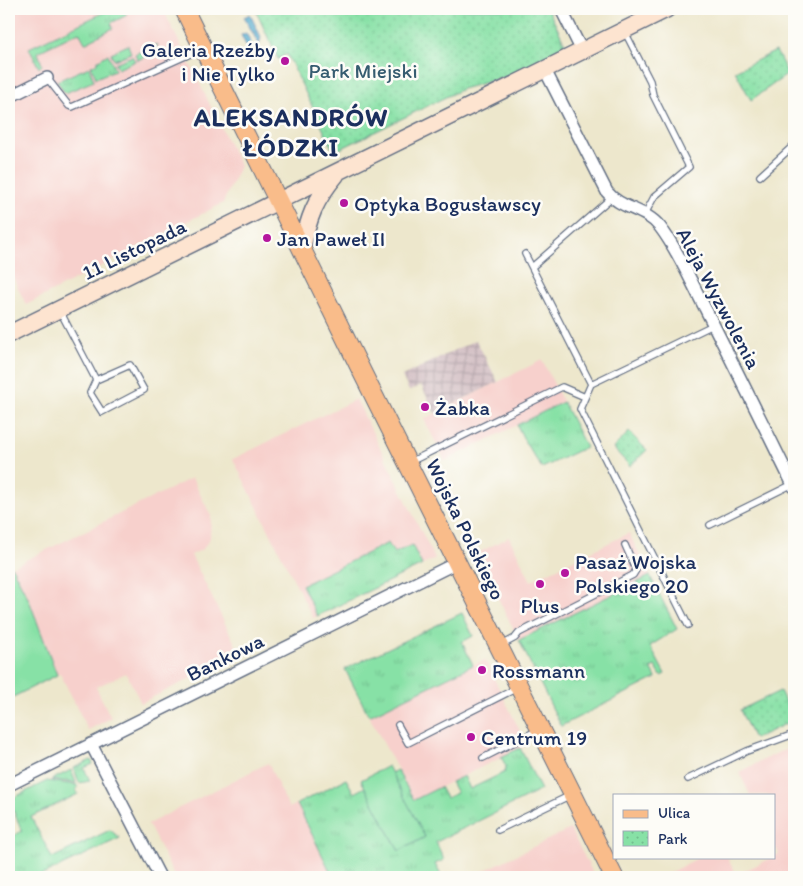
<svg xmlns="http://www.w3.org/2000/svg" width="803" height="886" viewBox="0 0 803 886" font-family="Itim,sans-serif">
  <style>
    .built { fill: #f7d0cc }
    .industrial { fill: url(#industrial-grid) }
    .grass { fill: url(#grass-tufts); stroke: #518882 }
    .park { fill: url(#park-dots); stroke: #518882 }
    .garden { fill: #87e1a6; stroke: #518882 }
    .water { fill: url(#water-ripples); stroke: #356b95 }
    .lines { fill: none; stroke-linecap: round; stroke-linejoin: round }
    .lane-casing { stroke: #646f84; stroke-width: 8 }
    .street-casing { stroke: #646f84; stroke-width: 14 }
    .secondary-casing { stroke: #646f84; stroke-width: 19 }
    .primary-casing { stroke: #646f84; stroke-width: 20 }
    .lane { stroke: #fff; stroke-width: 5.5 }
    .street { stroke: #fff; stroke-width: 11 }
    .secondary { stroke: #fde4d0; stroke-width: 16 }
    .primary { stroke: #f9bc8a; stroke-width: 18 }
    .poi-dot { fill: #b5179e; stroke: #fdfcf7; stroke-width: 2 }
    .labels { text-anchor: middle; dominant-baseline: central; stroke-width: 5; stroke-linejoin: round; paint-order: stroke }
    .poi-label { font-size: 21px; fill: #1b2f5e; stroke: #fdfcf7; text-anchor: start }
    .park-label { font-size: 21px; fill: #365c70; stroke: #fdfcf7 }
    .street-label { font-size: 21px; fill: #1b2f5e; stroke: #fdfcf7 }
    .district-label { font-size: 26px; font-weight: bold; letter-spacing: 1px; fill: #1b2f5e; stroke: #fdfcf7 }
  </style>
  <defs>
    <pattern id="industrial-grid" width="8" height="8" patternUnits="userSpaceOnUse" patternTransform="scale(1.25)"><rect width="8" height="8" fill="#d2bec3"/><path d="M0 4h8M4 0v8" fill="none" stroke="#aa9ba2"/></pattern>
    <pattern id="grass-tufts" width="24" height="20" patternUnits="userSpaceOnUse" patternTransform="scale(1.25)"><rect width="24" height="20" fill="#87e1a6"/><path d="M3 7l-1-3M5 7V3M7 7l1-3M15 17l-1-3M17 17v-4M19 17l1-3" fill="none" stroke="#74c191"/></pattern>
    <pattern id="park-dots" width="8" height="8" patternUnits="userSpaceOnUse" patternTransform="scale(1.25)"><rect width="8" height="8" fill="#87e1a6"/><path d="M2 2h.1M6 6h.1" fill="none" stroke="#74c191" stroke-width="1.8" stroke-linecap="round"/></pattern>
    <pattern id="water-ripples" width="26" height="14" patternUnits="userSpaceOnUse" patternTransform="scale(1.25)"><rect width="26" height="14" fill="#4fa7cc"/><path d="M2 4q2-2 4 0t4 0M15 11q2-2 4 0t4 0" fill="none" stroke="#4188a9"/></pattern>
  </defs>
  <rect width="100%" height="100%" fill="#fdfcf7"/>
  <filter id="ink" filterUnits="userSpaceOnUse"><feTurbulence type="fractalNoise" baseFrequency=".02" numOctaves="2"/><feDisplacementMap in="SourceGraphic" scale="10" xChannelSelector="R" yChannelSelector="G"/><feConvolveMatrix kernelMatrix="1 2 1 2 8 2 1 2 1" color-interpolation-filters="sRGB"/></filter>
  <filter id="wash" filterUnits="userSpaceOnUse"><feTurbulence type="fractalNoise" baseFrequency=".0096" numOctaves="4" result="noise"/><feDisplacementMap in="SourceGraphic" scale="20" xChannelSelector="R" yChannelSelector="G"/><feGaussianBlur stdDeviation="1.12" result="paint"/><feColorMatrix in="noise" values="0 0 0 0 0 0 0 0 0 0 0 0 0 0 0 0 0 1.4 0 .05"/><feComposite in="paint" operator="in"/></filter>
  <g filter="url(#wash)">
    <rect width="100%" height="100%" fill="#ede7cc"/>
    <path class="built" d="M 9,9 L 163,9 L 240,166 L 223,203 L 26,305 L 9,269 Z
      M 542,360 L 563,402 L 445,461 L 424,419 Z
      M 356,399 L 435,559 L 313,618 L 233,459 Z
      M 192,478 L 211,516 L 210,538 L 203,549 L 191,555 L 240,654 L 141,703 L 126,673 L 96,687 L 111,718 L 88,730 L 60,673 L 9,699 L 9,565 L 10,568 Z
      M 629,533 L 650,576 L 519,640 L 476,554 L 509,537 L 531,581 Z
      M 485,660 L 527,745 L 414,800 L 369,716 L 456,672 Z
      M 794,745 L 794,876 L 661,877 L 700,857 L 727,857 L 736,875 L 779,854 L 774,844 L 774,795 L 750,795 L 739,772 Z
      M 268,763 L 289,808 L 297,804 L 333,877 L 175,877 L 148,824 Z
      M 570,829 L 595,877 L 471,877 Z"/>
    <path class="industrial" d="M 476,340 L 498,382 L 435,413 L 421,385 L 409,391 L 402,376 Z"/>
    <path class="grass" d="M 111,9 L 123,9 L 127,15 L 111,23 L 113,28 L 85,43 L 79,32 L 38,52 L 42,65 L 39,68 L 29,48 Z
      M 158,44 L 154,52 L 138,60 L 135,54 Z
      M 128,45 L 131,53 L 114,60 L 111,53 Z
      M 108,54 L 115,70 L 96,78 L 91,66 L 97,63 L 97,61 Z
      M 132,56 L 135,61 L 118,69 L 115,63 Z
      M 89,67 L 94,81 L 65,93 L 57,81 Z
      M 563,402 L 586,447 L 542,468 L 526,444 L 517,425 Z
      M 388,543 L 394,553 L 412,545 L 422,565 L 317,616 L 302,585 Z
      M 650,576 L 677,629 L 650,646 L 665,674 L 661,676 L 655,666 L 651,668 L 656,678 L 561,726 L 519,640 Z
      M 462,613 L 473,636 L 462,642 L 473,665 L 369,716 L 345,669 Z
      M 520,748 L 541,790 L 436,842 L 444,860 L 435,864 L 442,877 L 333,877 L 297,804 L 346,779 L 354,793 L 365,787 L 399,851 L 425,837 L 391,773 L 397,770 L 414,800 L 440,787 L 446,798 L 457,793 L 451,782 L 464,776 L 470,789 L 505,772 L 506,766 L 501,757 Z
      M 91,760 L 93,764 L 84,768 L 90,781 L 79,783 L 74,768 Z
      M 71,770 L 76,783 L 51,780 Z
      M 47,781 L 77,785 L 78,788 L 76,789 L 78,794 L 31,817 L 52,858 L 110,830 L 120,838 L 38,877 L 9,877 L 9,838 L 22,831 L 9,800 Z"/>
    <path class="park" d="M 255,9 L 548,9 L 567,48 L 520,73 L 462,89 L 334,152 L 287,54 L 278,59 Z
      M 776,51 L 788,74 L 751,100 L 735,71 Z
      M 629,432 L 647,450 L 630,466 L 613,448 Z
      M 780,691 L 794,720 L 754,739 L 740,710 Z"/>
    <path class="garden" d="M 9,565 L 10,568 L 12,567 L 29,600 L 57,675 L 9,699 Z
      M 388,766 L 425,837 L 399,851 L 361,780 Z"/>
    <path class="water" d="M 250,14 L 261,37 L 259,45 L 244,17 Z
      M 246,33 L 256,52 L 253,60 L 241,35 Z"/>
  </g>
  <g filter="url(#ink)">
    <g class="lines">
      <defs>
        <path id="lane" d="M 625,32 L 650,81 L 653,95 L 689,167 L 654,197 L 645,214
          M 47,78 L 69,106 L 72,107 L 201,49
          M 760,176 L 794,145
          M 525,254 L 591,384 L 713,325
          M 532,267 L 612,197
          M 60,311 L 96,380 L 130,365 L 144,390 L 102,412 L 90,393 L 96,380
          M 591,384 L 580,409 L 688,625
          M 410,462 L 562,387 L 585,397
          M 710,525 L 793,484
          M 502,645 L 515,638 L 519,633 L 633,575 L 636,570 L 625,545
          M 398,725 L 408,743 L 517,688
          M 483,758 L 538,730
          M 688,779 L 747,751 L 794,734
          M 498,830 L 571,795"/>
        <path id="street" d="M 561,9 L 582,51
          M 545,70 L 607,192 C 621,209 646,209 660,227 C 678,250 692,284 706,310 C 736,369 765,428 794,487
          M 9,97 L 47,78
          M 91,744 L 160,877
          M 9,785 L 458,562"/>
        <path id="secondary" d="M 302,250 C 308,218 315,200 336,175
          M 9,334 L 667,9"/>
        <path id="primary" d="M 184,9 L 362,372 L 614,877"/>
      </defs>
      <use href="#lane" class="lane-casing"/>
      <use href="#street" class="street-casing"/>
      <use href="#secondary" class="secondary-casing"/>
      <use href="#primary" class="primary-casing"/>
      <use href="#lane" class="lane"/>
      <use href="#street" class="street"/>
      <use href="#secondary" class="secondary"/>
      <use href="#primary" class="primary"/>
    </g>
  </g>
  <g class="poi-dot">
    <circle cx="285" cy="61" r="5"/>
    <circle cx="344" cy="203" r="5"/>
    <circle cx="267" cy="238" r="5"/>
    <circle cx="425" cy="407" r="5"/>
    <circle cx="565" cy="573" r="5"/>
    <circle cx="540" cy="584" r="5"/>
    <circle cx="482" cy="670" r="5"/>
    <circle cx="471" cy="737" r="5"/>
  </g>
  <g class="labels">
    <g class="poi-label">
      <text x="275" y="49" text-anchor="end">Galeria Rzeźby<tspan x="275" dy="24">i Nie Tylko</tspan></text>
      <text x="354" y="203">Optyka Bogusławscy</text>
      <text x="277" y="238">Jan Paweł II</text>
      <text x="435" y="407">Żabka</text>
      <text x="575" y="561">Pasaż Wojska<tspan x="575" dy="24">Polskiego 20</tspan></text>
      <text x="540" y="605" text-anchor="middle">Plus</text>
      <text x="492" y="670">Rossmann</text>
      <text x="481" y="737">Centrum 19</text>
    </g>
    <g class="park-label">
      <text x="363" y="70">Park Miejski</text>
    </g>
    <g class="street-label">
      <text transform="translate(134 249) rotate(-26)">11 Listopada</text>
      <text transform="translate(719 298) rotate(62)">Aleja Wyzwolenia</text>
      <text transform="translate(466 529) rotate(64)">Wojska Polskiego</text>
      <text transform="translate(225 657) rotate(-26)">Bankowa</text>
    </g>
    <g class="district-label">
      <text x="291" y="117">ALEKSANDRÓW<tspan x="291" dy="30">ŁÓDZKI</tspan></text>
    </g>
  </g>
  <rect width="803" height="886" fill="none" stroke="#fdfcf7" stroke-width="30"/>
  <rect x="613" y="794" width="162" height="65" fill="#fdfcf7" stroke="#a3aaba"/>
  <rect x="623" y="810" width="25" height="8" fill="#f9bc8a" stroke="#a3aaba"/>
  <text x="658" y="818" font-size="15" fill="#1b2f5e">Ulica</text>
  <rect x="623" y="831" width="25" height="15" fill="url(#park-dots)" stroke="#a3aaba"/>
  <text x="658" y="844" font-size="15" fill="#1b2f5e">Park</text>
</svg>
